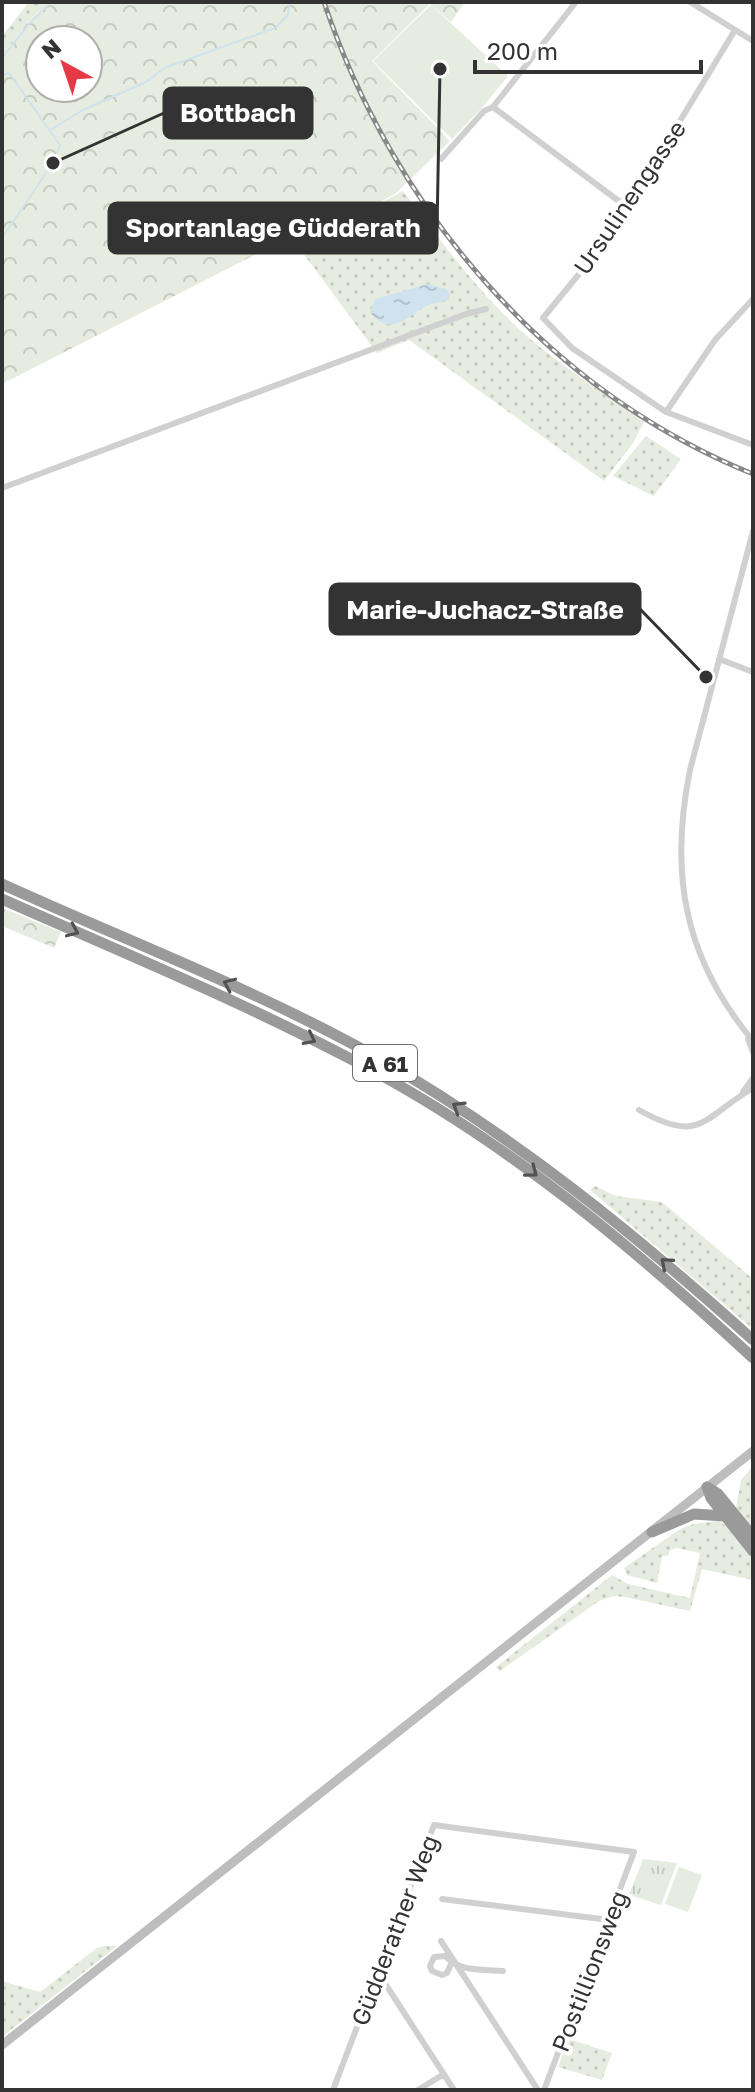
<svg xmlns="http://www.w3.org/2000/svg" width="755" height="2092" viewBox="0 0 755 2092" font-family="'Golos Text',sans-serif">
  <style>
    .grass { fill: url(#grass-dots) }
    .forest { fill: url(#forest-crowns); fill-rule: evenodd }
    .park { fill: url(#park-tufts) }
    .pitch { fill: #e6ecdf }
    .water { fill: url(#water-ripples) }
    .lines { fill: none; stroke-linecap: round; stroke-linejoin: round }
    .stream { stroke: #cfe2ee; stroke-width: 2 }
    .street { stroke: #d0d0d0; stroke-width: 6 }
    .secondary { stroke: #bdbdbd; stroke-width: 9 }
    .highway { stroke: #9a9a9a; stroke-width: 11 }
    .rail-casing { stroke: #888; stroke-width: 5 }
    .rail { stroke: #fff; stroke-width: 2; stroke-dasharray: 6; stroke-linecap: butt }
    .oneway { stroke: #525252 }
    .labels { text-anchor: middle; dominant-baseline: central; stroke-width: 8; stroke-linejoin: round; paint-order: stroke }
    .shield { fill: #fff; stroke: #707070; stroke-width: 2 }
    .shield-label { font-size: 22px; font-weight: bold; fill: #333 }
    .street-label { font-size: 24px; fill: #333; stroke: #fff }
    .leader { fill: none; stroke: #333; stroke-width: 3 }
    .callout-dot { fill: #333; stroke: #fff; stroke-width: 3 }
    .callout { fill: #333; stroke: #333; stroke-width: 3 }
    .callout-label { font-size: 26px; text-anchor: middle; font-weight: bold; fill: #fff }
  </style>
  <defs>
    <pattern id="grass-dots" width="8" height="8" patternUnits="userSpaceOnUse" patternTransform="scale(2)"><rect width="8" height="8" fill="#e6ecdf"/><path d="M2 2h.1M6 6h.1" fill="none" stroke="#c6cbc0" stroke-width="1.8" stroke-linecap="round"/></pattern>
    <pattern id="forest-crowns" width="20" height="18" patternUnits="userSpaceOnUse" patternTransform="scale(2)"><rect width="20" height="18" fill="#e6ecdf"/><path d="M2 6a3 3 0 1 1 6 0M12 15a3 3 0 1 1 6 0" fill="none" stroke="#c6cbc0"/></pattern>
    <pattern id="park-tufts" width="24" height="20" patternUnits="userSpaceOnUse" patternTransform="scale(2)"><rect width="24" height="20" fill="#e6ecdf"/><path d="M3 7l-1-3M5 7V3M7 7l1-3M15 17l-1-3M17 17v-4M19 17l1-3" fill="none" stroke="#c6cbc0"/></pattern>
    <pattern id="water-ripples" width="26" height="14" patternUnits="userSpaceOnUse" patternTransform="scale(2)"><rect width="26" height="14" fill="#cfe2ee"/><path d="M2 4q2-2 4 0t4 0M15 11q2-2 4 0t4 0" fill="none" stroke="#b2c2cd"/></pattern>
  </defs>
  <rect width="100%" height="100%" fill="#fff"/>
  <path class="grass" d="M 29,2 L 49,2 L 28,22 L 2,55 L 2,36 Z
    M 403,191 C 445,246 486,304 540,347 C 573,374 610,397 644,422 L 633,443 L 604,481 L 409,340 L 377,353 L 294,241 L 341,224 Z
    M 646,436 L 681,459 L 654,496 L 613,476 Z
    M 595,1186 L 616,1196 L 662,1202 L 753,1279 L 753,1329 L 590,1190 Z
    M 753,1466 L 753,1531 L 736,1508 L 741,1480 Z
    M 719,1521 L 728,1527 L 753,1559 L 753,1580 L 702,1569 L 690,1611 L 625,1597 L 614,1596 L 599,1601 L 500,1671 L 496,1667 L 612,1575 L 628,1584 L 690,1598 L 700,1553 L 677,1548 L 670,1550 L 668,1556 L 662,1556 L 657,1583 L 627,1575 L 624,1568 L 680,1529 L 693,1524 Z
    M 104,1946 L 117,1946 L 2,2037 L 2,1981 L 40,1992 L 97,1948 Z
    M 569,2039 L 612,2053 L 602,2080 L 558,2067 Z"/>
  <path class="forest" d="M 49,2 L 465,2 L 451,22 L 430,4 L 372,61 L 450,141 L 395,194 L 335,225 L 286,239 L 2,384 L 2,55 L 28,22 ZM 40,40 L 88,40 L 88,88 L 40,88 Z
    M 2,908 L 61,932 L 54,948 L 2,926 Z"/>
  <path class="park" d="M 643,1859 L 677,1863 L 661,1905 L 629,1895 Z"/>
  <path class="pitch" d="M 431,5 L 508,76 L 481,109 L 452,139 L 373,61 Z
    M 679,1867 L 702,1875 L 688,1912 L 665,1904 Z"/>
  <path class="water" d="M 428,284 L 446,289 L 450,294 L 449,299 C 442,303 436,302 429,305 C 412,311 392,341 370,312 L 375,299 Z"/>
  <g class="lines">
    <path class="stream" d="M 2,58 L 29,24 L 51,2
      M 2,75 L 9,73 L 60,145 L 53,163 L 2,238
      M 50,130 L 83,110 L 146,82 L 164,68 L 275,28 L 288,15 L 290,2"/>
    <path class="street" d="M 690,2 L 753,41
      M 735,30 L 680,121 L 606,224 L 597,252 L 543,318 L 572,348 L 666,412 L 753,445
      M 493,107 L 620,202
      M 441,159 L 484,111 L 493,107 L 576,2
      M 666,412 L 715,340 L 753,299
      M 2,488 L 466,314 L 486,309
      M 753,531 L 690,770 C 669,874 684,958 753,1041
      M 719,659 L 753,672
      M 748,1039 L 753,1052
      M 743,1092 L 753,1078
      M 639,1110 C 701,1145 702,1118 753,1088
      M 442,1899 L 609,1920
      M 441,1941 L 538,2090
      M 451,1964 L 447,1973 L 442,1975 L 432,1971 L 430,1966 L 434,1957 L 445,1956 C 460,1972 480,1969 503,1971
      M 377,1971 L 454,2090
      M 333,2090 L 434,1825 L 634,1852 L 544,2090
      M 418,2090 L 444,2074"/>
    <path class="secondary" d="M 2,2045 L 753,1451"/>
    <path class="highway" d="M 2,884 C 125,940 252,988 371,1054 C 512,1134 633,1232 753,1340
      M 2,899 C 124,953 248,1004 366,1067 C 509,1143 634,1248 753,1358
      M 707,1487 L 711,1498 L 753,1551
      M 707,1487 L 718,1494 L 753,1537
      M 652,1532 L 694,1514 L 724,1516"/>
    <defs>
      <path id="rail" d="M 324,2 C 393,209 548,391 753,474"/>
    </defs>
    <use href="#rail" class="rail-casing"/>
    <use href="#rail" class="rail"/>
  </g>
  <defs><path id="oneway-chevron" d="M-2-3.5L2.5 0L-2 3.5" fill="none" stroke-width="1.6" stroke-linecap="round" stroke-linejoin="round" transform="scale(2)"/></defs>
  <g class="oneway">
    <use href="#oneway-chevron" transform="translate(73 931) rotate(24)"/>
    <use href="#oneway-chevron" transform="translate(229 984) rotate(-156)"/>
    <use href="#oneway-chevron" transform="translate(310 1039) rotate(27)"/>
    <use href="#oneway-chevron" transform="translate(458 1107) rotate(-148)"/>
    <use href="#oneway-chevron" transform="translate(532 1172) rotate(37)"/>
    <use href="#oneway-chevron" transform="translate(666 1263) rotate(-139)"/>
  </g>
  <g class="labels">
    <rect class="shield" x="353" y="1045" width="64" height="36" rx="6"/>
    <g class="shield-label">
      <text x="385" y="1063">A 61</text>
    </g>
    <g class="street-label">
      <text transform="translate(629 197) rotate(-56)">Ursulinengasse</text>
      <text transform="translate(394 1930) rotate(-69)">Güdderather Weg</text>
      <text transform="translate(589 1971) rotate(-69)">Postillionsweg</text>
    </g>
  </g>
  <path class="leader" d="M53 163L164 113M440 69L437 228M706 677L640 609"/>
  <g class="callout-dot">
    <circle cx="53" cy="163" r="8"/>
    <circle cx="440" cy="69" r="8"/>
    <circle cx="706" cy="677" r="8"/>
  </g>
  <g class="callout">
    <rect x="164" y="88" width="148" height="50" rx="8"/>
    <rect x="109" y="203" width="328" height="50" rx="8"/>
    <rect x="330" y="584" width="310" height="50" rx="8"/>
  </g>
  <g class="callout-label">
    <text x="238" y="122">Bottbach</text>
    <text x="273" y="237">Sportanlage Güdderath</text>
    <text x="485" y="619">Marie-Juchacz-Straße</text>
  </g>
  <rect width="755" height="2092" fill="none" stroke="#333333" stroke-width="8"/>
  <g transform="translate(64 64) rotate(320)"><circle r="38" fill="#ffffff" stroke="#adadad" stroke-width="2"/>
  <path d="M0-6L14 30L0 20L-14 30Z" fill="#e63946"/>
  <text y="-12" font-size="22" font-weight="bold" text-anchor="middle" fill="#333333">N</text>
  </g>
  <path d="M475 60v12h226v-12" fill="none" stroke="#333333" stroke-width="4"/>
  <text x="487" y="60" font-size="24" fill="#333333" stroke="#ffffff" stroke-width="6" paint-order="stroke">200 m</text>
</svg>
